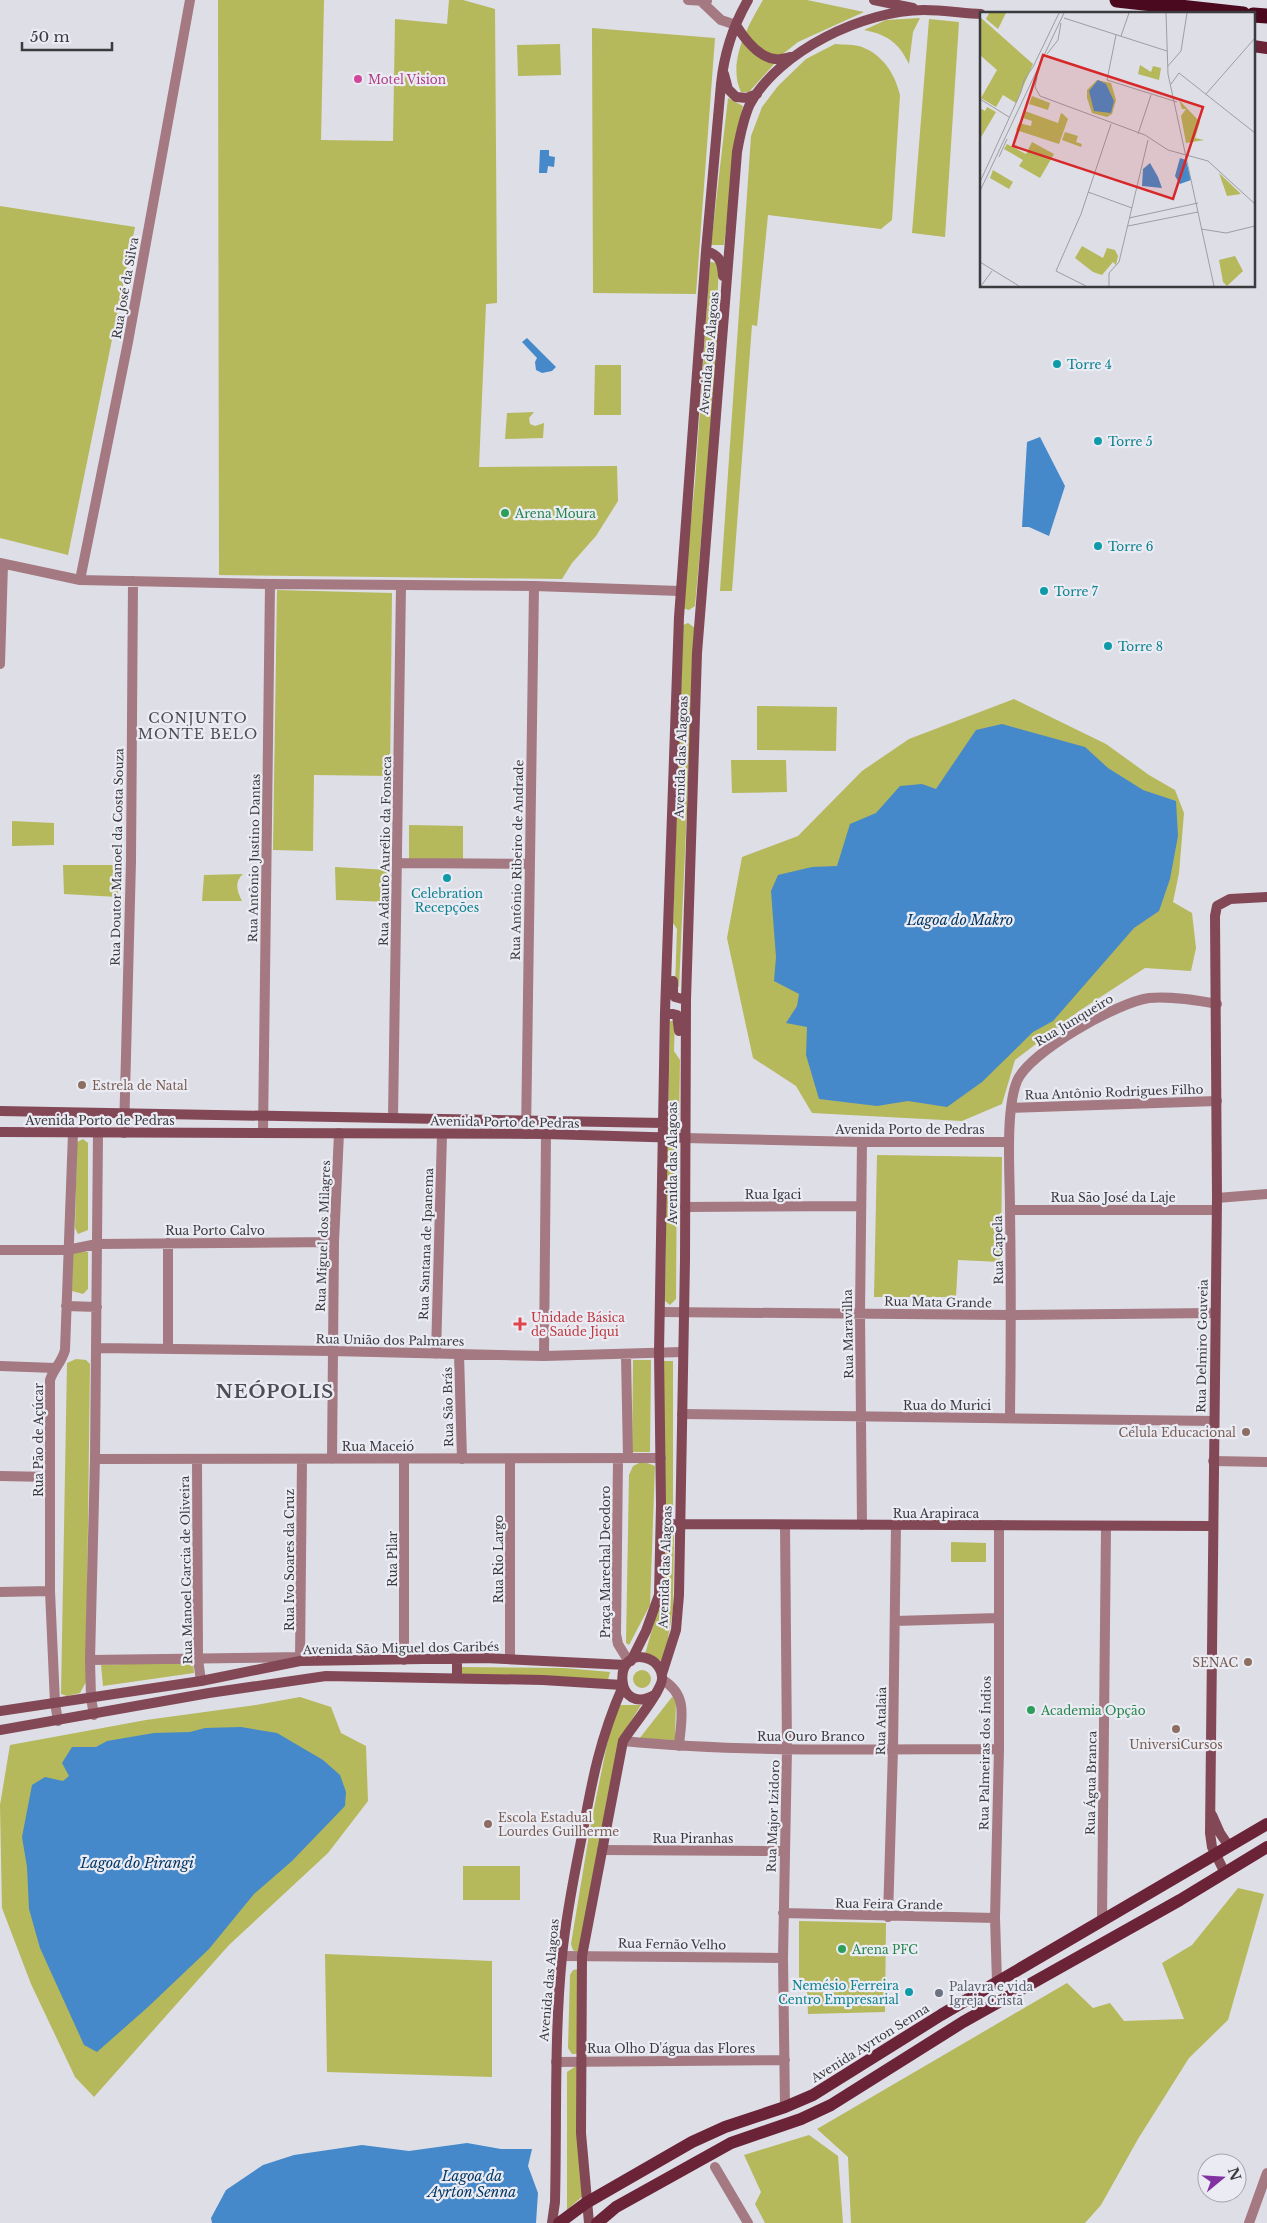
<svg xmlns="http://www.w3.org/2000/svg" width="1267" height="2223" viewBox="0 0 1267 2223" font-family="'Libre Baskerville',serif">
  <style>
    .green { fill: #b5b85b }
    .water { fill: #4589ca }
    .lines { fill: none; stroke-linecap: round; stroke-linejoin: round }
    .street { stroke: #a47981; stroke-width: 10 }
    .secondary { stroke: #834855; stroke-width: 10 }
    .primary { stroke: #6a2337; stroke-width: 12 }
    .highway { stroke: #4b0920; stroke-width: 15 }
    .hotel-dot { fill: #d1479c; stroke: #ebebf4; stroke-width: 2 }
    .culture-dot { fill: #0f9aa8; stroke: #ebebf4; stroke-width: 2 }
    .leisure-dot { fill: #2e9e5b; stroke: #ebebf4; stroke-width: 2 }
    .education-dot { fill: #8d6e63; stroke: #ebebf4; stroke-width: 2 }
    .health-dot { fill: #e0444e; stroke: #ebebf4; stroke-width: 2 }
    .worship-dot { fill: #6b7280; stroke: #ebebf4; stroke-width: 2 }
    .labels { text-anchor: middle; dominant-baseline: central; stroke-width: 4.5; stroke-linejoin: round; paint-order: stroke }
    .hotel-label { font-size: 12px; fill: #b23c85; stroke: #ebebf4; text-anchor: start }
    .street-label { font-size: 12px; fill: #3b3b3e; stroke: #ebebf4 }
    .culture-label { font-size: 12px; fill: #0d838f; stroke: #ebebf4; text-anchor: start }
    .leisure-label { font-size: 12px; fill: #27864d; stroke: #ebebf4; text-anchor: start }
    .education-label { font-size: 12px; fill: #785e54; stroke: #ebebf4; text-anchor: start }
    .health-label { font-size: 12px; fill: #be3a42; stroke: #ebebf4; text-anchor: start }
    .worship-label { font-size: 12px; fill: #5b616d; stroke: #ebebf4; text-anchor: start }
    .neighbourhood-label { font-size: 14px; letter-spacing: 1px; fill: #4e4d55; stroke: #ebebf4 }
    .water-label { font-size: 14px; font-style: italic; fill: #043863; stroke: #ebebf4 }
    .district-label { font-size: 18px; font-weight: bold; letter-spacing: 1px; fill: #4e4d55; stroke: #ebebf4 }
    .inset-road { fill: none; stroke: #9d9da3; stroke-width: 1 }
    .view { fill: #d62828; fill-opacity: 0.15; stroke: #d62828; stroke-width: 2.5 }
    .inset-edge { fill: none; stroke: #3b3b3e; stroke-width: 2.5 }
  </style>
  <rect width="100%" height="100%" fill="#dedee7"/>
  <path class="green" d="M 218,0 L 324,0 L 321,140 L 393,141 L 395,19 L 447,24 L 449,0 L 463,0 L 495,9 L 497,293 L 497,303 L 486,304 L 479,467 L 617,466 L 618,501 L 596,536 L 572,563 L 562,579 L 219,575 Z
    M 763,0 L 807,0 L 864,12 L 798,42 L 784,53 L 749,92 L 741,92 C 727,62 748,26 763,0 Z
    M 920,18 L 913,32 L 909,64 C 898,42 888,35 864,30 L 886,20 Z
    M 929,19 L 959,22 L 945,237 L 912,233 Z
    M 592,28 L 715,38 L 696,294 L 593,293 Z
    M 560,44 L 561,75 L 518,76 L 517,45 Z
    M 835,44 C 843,45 854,44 862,47 C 883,55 895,74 900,95 L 892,220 L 881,229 L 768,215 L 757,326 L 752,325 L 732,591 L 720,591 L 751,136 L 762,107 L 778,86 L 806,59 Z
    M 728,98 L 743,106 L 737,131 L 724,245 L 711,245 Z
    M 0,206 L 135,227 L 68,555 L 0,538 Z
    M 710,262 L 719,263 L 717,308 L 721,317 L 695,606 L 689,610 L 682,608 L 695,482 Z
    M 595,365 L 621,365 L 621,415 L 594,415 Z
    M 534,412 L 529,418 L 530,424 L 535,426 L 544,423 L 543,438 L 505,439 L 507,413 Z
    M 277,590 L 392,593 L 390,776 L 314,775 L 313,851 L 273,850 Z
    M 688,623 L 695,628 L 679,987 L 675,986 L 677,929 L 673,923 L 683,625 Z
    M 1014,699 L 1106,744 L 1149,775 L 1175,790 L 1184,813 L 1179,873 L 1173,902 L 1192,913 L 1196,948 L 1191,971 L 1145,968 L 1079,1011 L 1015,1060 L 1002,1104 L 962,1121 L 812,1113 L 796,1086 L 753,1058 L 727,938 L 742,857 L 798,836 L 862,771 L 909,739 Z
    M 757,706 L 837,707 L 836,751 L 757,750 Z
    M 731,760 L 786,760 L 787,792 L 732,793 Z
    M 12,821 L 54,823 L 54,845 L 12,846 Z
    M 409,825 L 463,826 L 463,859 L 409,859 Z
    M 63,865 L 118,865 L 118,897 L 64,894 Z
    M 335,867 L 389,870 L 389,902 L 336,900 Z
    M 243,874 C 234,882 237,891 242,901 L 202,901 L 204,875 Z
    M 670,1021 L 675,1021 L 674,1051 L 680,1060 L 679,1122 L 668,1132 Z
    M 83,1139 L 88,1143 L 88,1230 L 78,1234 L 75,1228 L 77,1142 Z
    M 667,1144 L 677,1145 L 676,1299 L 670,1305 L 665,1301 Z
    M 877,1155 L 1002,1157 L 1001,1262 L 958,1260 L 956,1297 L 874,1297 Z
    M 81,1251 L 88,1252 L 88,1289 L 83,1294 L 72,1291 L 73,1253 Z
    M 76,1359 L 86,1360 L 90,1364 L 86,1682 L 80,1693 L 67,1696 L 61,1694 L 67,1363 Z
    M 633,1360 L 651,1360 L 650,1452 L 632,1452 Z
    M 663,1361 L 673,1361 L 673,1514 L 664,1514 Z
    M 639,1463 L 647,1463 L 655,1466 L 650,1605 L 629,1645 L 626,1643 L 629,1475 L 633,1466 Z
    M 674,1535 L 673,1609 L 664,1662 L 645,1654 L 661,1599 L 663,1540 Z
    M 951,1542 L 986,1543 L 986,1562 L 951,1562 Z
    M 193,1661 L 194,1673 L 103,1686 L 101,1665 Z
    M 460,1667 L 564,1668 L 610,1672 L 608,1680 L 460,1675 Z
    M633 1679a9 9 0 1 1 18 0a9 9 0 1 1-18 0Z
    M 300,1697 L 331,1707 L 341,1733 L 366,1746 L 368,1801 L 328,1853 L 229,1945 L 94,2097 L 75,2077 L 31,1984 L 2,1908 L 0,1805 L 10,1745 L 146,1720 L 256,1705 Z
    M 672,1697 L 676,1698 L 675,1740 L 639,1739 Z
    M 615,1705 L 641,1705 L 625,1731 L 582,1950 L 577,1952 L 573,1950 L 571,1944 L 591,1823 Z
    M 463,1866 L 520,1866 L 520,1900 L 463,1900 Z
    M 1238,1888 L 1264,1894 L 1228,2020 L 1189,2058 L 1138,2139 L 1101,2205 L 1085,2223 L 851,2223 L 848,2157 L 817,2129 L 1067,1983 L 1093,2008 L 1110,2003 L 1124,2021 L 1184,2019 L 1162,1963 L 1192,1945 Z
    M 799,1921 L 886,1923 L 885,2012 L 808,2014 L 807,1991 L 799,1991 Z
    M 325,1954 L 492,1961 L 492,2077 L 327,2072 Z
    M 579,1969 L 580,2050 L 576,2054 L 572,2054 L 568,2048 L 570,1975 L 573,1970 Z
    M 576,2066 L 579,2068 L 584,2195 L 567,2210 L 567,2072 Z
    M 809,2135 L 838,2156 L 843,2223 L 765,2223 L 755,2204 L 761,2192 L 744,2155 Z"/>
  <path class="water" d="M 540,150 L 549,150 L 549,156 L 555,157 L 554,167 L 548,166 L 547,173 L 539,173 Z
    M 527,338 L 556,367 L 552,371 L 542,373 L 536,370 L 535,362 L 537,358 L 522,342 Z
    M 1040,437 L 1065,486 L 1049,536 L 1029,527 L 1022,527 L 1027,442 Z
    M 1002,724 L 1085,747 L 1108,768 L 1143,790 L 1176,801 L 1178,836 L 1170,879 L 1159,911 L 1134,928 L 1053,1021 L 1033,1032 L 982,1082 L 947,1107 L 908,1101 L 877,1106 L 819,1099 L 806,1055 L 807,1027 L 786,1023 L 797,1006 L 799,994 L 774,981 L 776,957 L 771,891 L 778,875 L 812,867 L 837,866 L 850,824 L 876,813 L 900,786 L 922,784 L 936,789 L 976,730 Z
    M 241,1727 L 277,1733 L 323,1760 L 340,1775 L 346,1792 L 345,1806 L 292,1861 L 254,1894 L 209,1949 L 148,2007 L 97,2052 L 84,2045 L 40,1948 L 29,1909 L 27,1867 L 22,1837 L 32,1785 L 45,1777 L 63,1781 L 69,1776 L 62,1763 L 72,1747 L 96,1747 L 107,1741 L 154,1733 L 190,1732 L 205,1728 Z
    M 467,2143 L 501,2149 L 532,2149 L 528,2166 L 538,2193 L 536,2223 L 212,2223 L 211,2218 L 226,2190 L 263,2165 L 294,2155 L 362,2145 L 409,2151 Z"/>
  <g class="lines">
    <path class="street" d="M 688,0 L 707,1
      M 702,2 L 721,20 L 736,25
      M 0,563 L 80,580 L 270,584 L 534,586 L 680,591
      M 80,580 L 128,342 L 190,0
      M 0,664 L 3,564
      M 398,863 L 530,864
      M 1012,1108 L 1217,1101
      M 393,1118 L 401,585
      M 124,1133 L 131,861 L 133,581
      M 263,1133 L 270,584
      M 526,1134 L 534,586
      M 684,1138 L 862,1142 L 1009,1142
      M 1217,1198 L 1267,1194
      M 685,1207 L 861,1206
      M 1010,1210 L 1216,1210
      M 0,1250 L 67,1250 L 97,1244 L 334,1242
      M 66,1306 L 97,1307
      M 660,1312 L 1011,1315 L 1215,1313
      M 96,1348 L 332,1351 L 544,1356 L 682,1352
      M 168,1349 L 168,1243
      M 436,1354 L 442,1134
      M 459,1354 L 462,1459
      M 626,1355 L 628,1458
      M 544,1356 L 546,1134
      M 0,1366 L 55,1368
      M 682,1414 C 859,1418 1036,1417 1213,1421
      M 1010,1417 C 1011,1348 1011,1278 1010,1209 C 1010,1175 1005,1111 1017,1081 C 1029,1052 1118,1002 1149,998 C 1171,996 1195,1000 1217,1004
      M 95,1459 L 661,1458
      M 197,1459 L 198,1659 L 201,1681
      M 332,1459 L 334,1242 L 339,1133
      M 510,1459 L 510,1659
      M 618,1459 L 616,1634 L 618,1644 L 629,1662
      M 1213,1461 L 1267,1462
      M 0,1476 L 50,1477
      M 785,1525 L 787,1749 L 783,1958 L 785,2107
      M 862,1525 L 860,1313 L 862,1142
      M 0,1592 L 50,1591
      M 895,1621 L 998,1618
      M 90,1660 L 301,1657
      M 404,1660 L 404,1459
      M 300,1661 L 302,1459
      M 663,1680 C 689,1696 681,1719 679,1746
      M 94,1715 L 91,1698 L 90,1660 L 95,1459 L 98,1132
      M 58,1721 L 55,1703 L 50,1591 L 50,1380 C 54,1368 62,1362 65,1350 L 73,1133
      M 623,1741 C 748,1753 873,1749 999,1749
      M 602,1850 L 784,1851
      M 783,1913 L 995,1918
      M 888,1917 L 893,1749 L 896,1525
      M 1102,1920 L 1106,1526
      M 562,1956 L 783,1958
      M 997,1982 L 995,1918 L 999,1749 L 999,1525
      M 556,2062 L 785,2060
      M 715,2167 L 748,2223
      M 1249,2223 L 1267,2173"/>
    <path class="secondary" d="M 874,0 L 913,8
      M 736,25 C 744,38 758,57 775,59 C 779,60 786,58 791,57
      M 724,74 L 728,89 L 736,97 L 747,98 L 757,94
      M 706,251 C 720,255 722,262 723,276
      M 673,981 L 673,993 L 675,997 L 686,1000
      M 665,1012 L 677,1015 L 679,1031
      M 0,1111 L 664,1123
      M 0,1132 L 546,1134 L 684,1138
      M 661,1524 L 1212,1526
      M 631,1661 L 646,1631 L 659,1595 L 661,1505 L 659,1352 L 665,1012 L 679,617 L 706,251 L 721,84 C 724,54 733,26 748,0
      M 662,1674 L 676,1630 L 679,1595 L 685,1260 L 686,1000 L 697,653 L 737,152 C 740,136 743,119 750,104 C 779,51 864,10 924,10 C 943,10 962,13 981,14
      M 457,1678 L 457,1659
      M 0,1711 L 201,1681 L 300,1661 L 485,1658 L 626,1665
      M 0,1730 L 209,1693 L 326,1676 L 543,1680 L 622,1685
      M 1212,1815 L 1220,1833 L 1228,1845
      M 1225,1873 L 1212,1847 L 1210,1833 L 1217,1198 L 1215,916 L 1217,906 L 1230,899 L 1267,897
      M 552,2223 L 555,2202 C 557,2120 554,2037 562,1956 C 566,1915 574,1876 582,1836 C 592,1780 600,1738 623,1686
      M 589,2223 L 581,2133 L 582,1956 L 623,1741 C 631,1728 664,1689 662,1677 C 662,1669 656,1662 649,1659 C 611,1644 614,1720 656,1694"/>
    <path class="primary" d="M 1253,46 L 1267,48
      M 559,2223 L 586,2203 L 692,2142 L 725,2127 L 785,2107 L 813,2095 L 941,2015 L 1267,1824
      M 597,2223 L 616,2207 L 731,2143 L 801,2119 L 831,2105 L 963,2022 L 1180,1900 L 1267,1847"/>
    <path class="highway" d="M 1117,0 L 1243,14
      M 1253,15 L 1267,16"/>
  </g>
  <circle class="hotel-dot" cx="358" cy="79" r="5"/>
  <g class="culture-dot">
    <circle cx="1057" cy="364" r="5"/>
    <circle cx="1098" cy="441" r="5"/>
    <circle cx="1098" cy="546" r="5"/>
    <circle cx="1044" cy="591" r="5"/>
    <circle cx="1108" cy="646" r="5"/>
    <circle cx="447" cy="878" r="5"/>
    <circle cx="909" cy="1992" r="5"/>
  </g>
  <g class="leisure-dot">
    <circle cx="505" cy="513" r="5"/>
    <circle cx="1031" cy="1710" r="5"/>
    <circle cx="842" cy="1949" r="5"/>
  </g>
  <g class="education-dot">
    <circle cx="82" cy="1085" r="5"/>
    <circle cx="1246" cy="1432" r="5"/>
    <circle cx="1248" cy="1662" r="5"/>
    <circle cx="1176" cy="1729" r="5"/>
    <circle cx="488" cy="1824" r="5"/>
  </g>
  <path class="health-dot" d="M517.5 1316.5h5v5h5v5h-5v5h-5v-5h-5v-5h5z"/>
  <circle class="worship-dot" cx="939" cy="1993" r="5"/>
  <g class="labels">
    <g class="hotel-label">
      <text x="368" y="79">Motel Vision</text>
    </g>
    <g class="street-label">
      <text transform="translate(125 288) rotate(-80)">Rua José da Silva</text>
      <text transform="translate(709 353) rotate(-85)">Avenida das Alagoas</text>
      <text transform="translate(681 757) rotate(-88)">Avenida das Alagoas</text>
      <text transform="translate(385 851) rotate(-89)">Rua Adauto Aurélio da Fonseca</text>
      <text transform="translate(117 857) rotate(-89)">Rua Doutor Manoel da Costa Souza</text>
      <text transform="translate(254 858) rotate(-89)">Rua Antônio Justino Dantas</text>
      <text transform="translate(517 860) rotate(-89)">Rua Antônio Ribeiro de Andrade</text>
      <text transform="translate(1074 1020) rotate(-31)">Rua Junqueiro</text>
      <text transform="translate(1114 1092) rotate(-2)">Rua Antônio Rodrigues Filho</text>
      <text x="100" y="1120">Avenida Porto de Pedras</text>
      <text transform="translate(505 1122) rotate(1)">Avenida Porto de Pedras</text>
      <text x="910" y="1129">Avenida Porto de Pedras</text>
      <text transform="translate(672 1163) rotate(-90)">Avenida das Alagoas</text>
      <text x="773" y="1194">Rua Igaci</text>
      <text x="1113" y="1197">Rua São José da Laje</text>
      <text x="215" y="1230">Rua Porto Calvo</text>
      <text transform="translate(323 1236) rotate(-88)">Rua Miguel dos Milagres</text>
      <text transform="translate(426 1244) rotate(-88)">Rua Santana de Ipanema</text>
      <text transform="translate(998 1250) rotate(-91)">Rua Capela</text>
      <text transform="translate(938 1302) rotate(1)">Rua Mata Grande</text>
      <text transform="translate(848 1334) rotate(-91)">Rua Maravilha</text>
      <text transform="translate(390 1340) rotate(1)">Rua União dos Palmares</text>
      <text transform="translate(1202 1346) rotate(-89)">Rua Delmiro Gouveia</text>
      <text x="947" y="1405">Rua do Murici</text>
      <text transform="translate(448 1407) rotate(-91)">Rua São Brás</text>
      <text transform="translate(38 1440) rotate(-90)">Rua Pão de Açúcar</text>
      <text x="378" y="1446">Rua Maceió</text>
      <text x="936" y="1513">Rua Arapiraca</text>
      <text transform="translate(392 1559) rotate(-90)">Rua Pilar</text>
      <text transform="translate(498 1559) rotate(-90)">Rua Rio Largo</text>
      <text transform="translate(289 1560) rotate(-90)">Rua Ivo Soares da Cruz</text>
      <text transform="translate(605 1562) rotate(-90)">Praça Marechal Deodoro</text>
      <text transform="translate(665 1567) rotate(-88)">Avenida das Alagoas</text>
      <text transform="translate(186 1570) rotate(-91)">Rua Manoel Garcia de Oliveira</text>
      <text transform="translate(401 1648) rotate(-1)">Avenida São Miguel dos Caribés</text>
      <text transform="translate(881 1721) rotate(-89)">Rua Atalaia</text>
      <text x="811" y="1736">Rua Ouro Branco</text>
      <text transform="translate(985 1753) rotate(-89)">Rua Palmeiras dos Índios</text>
      <text transform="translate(1091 1783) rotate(-89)">Rua Água Branca</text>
      <text transform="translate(773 1816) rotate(-88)">Rua Major Izidoro</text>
      <text x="693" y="1838">Rua Piranhas</text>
      <text transform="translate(889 1904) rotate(1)">Rua Feira Grande</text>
      <text transform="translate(672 1944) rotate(1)">Rua Fernão Velho</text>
      <text transform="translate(549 1980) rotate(-85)">Avenida das Alagoas</text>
      <text transform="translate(870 2043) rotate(-32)">Avenida Ayrton Senna</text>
      <text x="671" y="2048">Rua Olho D'água das Flores</text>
    </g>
    <g class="culture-label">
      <text x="1067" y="364">Torre 4</text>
      <text x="1108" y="441">Torre 5</text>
      <text x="1108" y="546">Torre 6</text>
      <text x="1054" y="591">Torre 7</text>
      <text x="1118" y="646">Torre 8</text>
      <text x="447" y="893" text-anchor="middle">Celebration<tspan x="447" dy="14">Recepções</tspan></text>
      <text x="899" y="1985" text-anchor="end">Nemésio Ferreira<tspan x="899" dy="14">Centro Empresarial</tspan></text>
    </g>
    <g class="leisure-label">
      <text x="515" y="513">Arena Moura</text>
      <text x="1041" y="1710">Academia Opção</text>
      <text x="852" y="1949">Arena PFC</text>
    </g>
    <g class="education-label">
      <text x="92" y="1085">Estrela de Natal</text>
      <text x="1236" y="1432" text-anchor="end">Célula Educacional</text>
      <text x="1238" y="1662" text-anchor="end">SENAC</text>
      <text x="1176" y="1744" text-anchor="middle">UniversiCursos</text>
      <text x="498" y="1817">Escola Estadual<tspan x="498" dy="14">Lourdes Guilherme</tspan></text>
    </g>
    <g class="health-label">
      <text x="531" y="1317">Unidade Básica<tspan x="531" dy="14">de Saúde Jiqui</tspan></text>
    </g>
    <g class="worship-label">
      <text x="949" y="1986">Palavra e vida<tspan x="949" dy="14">Igreja Cristã</tspan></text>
    </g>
    <g class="neighbourhood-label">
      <text x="198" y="718">CONJUNTO<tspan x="198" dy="16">MONTE BELO</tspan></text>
    </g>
    <g class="water-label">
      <text x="960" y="920">Lagoa do Makro</text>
      <text x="137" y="1863">Lagoa do Pirangi</text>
      <text x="472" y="2176">Lagoa da<tspan x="472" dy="16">Ayrton Senna</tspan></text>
    </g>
    <g class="district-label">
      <text x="275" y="1392">NEÓPOLIS</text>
    </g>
  </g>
  <g transform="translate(980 12)">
    <rect width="275" height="275" fill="#dedee7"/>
    <path d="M 9,1 L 26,1 L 18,17 L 6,7 ZM 0,5 L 53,52 L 36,91 L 23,83 L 16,95 L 1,86 L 17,58 L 0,43 ZM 160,53 L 171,60 L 173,54 L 181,56 L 179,68 L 158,62 ZM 117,68 L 131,71 L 136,88 L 132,102 L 127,105 L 112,101 L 107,86 L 107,78 ZM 52,84 L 70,91 L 68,98 L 49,92 ZM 199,88 L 220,110 L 215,126 L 224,128 L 206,131 L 201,104 L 206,97 L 202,97 ZM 7,95 L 16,100 L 0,127 L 0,96 L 5,99 ZM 45,99 L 78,111 L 81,101 L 83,102 L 88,107 L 79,132 L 36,118 L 39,111 L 51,114 L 52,109 L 43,106 ZM 85,120 L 98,124 L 96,130 L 102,132 L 101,135 L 82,128 ZM 52,130 L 74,142 L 60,166 L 39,154 L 43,148 L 24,137 L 27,132 L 46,142 ZM 13,158 L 33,170 L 29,177 L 10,166 ZM 239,161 L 261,182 L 247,184 ZM 102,234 L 123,246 L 127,236 L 135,238 L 138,244 L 136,253 L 133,250 L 122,263 L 113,260 L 95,246 ZM 255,244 L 263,259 L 247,274 L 243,270 L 239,248 Z" fill="#b5b85b"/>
    <path d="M 118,68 L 126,72 L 134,89 L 131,101 L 114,99 L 109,79 ZM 200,146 L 206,148 L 211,168 L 200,172 L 195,164 ZM 170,151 L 178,165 L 182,176 L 162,174 L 163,157 Z" fill="#4589ca"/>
    <path class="inset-road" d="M 186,1 L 188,62 L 234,274M 84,6 L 187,39M 136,23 L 127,68 L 197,90M 141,24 L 149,1M 67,42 L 78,28 L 81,11M 188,54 L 201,39 L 207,1M 57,65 L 55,75 L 60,84 L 165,123 L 188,138 L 228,149 L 275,192M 191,72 L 199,61 L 275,121M 226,82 L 275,26M 0,87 L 29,105M 158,122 L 171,83M 19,145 L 27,127M 0,170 L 41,80 L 44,68 L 53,55 L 79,1M 0,179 L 84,1M 108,180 L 152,196M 149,206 L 218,191M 148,214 L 218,200M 221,217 L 246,221 L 275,214M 0,250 L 39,274M 1,274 L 12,259M 106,274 L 76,259 L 101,202 L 131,112M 129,274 L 129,261 L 139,250 L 168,128"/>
    <path class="view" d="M 63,43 L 223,95 L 193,187 L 33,134 Z"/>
    <rect width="275" height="275" class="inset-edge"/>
  </g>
  <g transform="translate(1222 2178) rotate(72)"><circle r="24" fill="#ebebf4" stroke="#a5a5ab"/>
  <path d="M0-4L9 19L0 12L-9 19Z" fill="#8232a2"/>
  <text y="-8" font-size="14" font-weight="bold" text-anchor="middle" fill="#3b3b3e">N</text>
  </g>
  <path d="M22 42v8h90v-8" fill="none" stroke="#3b3b3e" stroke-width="2.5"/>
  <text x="30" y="42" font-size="15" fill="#3b3b3e" stroke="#ebebf4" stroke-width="4" paint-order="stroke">50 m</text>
</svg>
